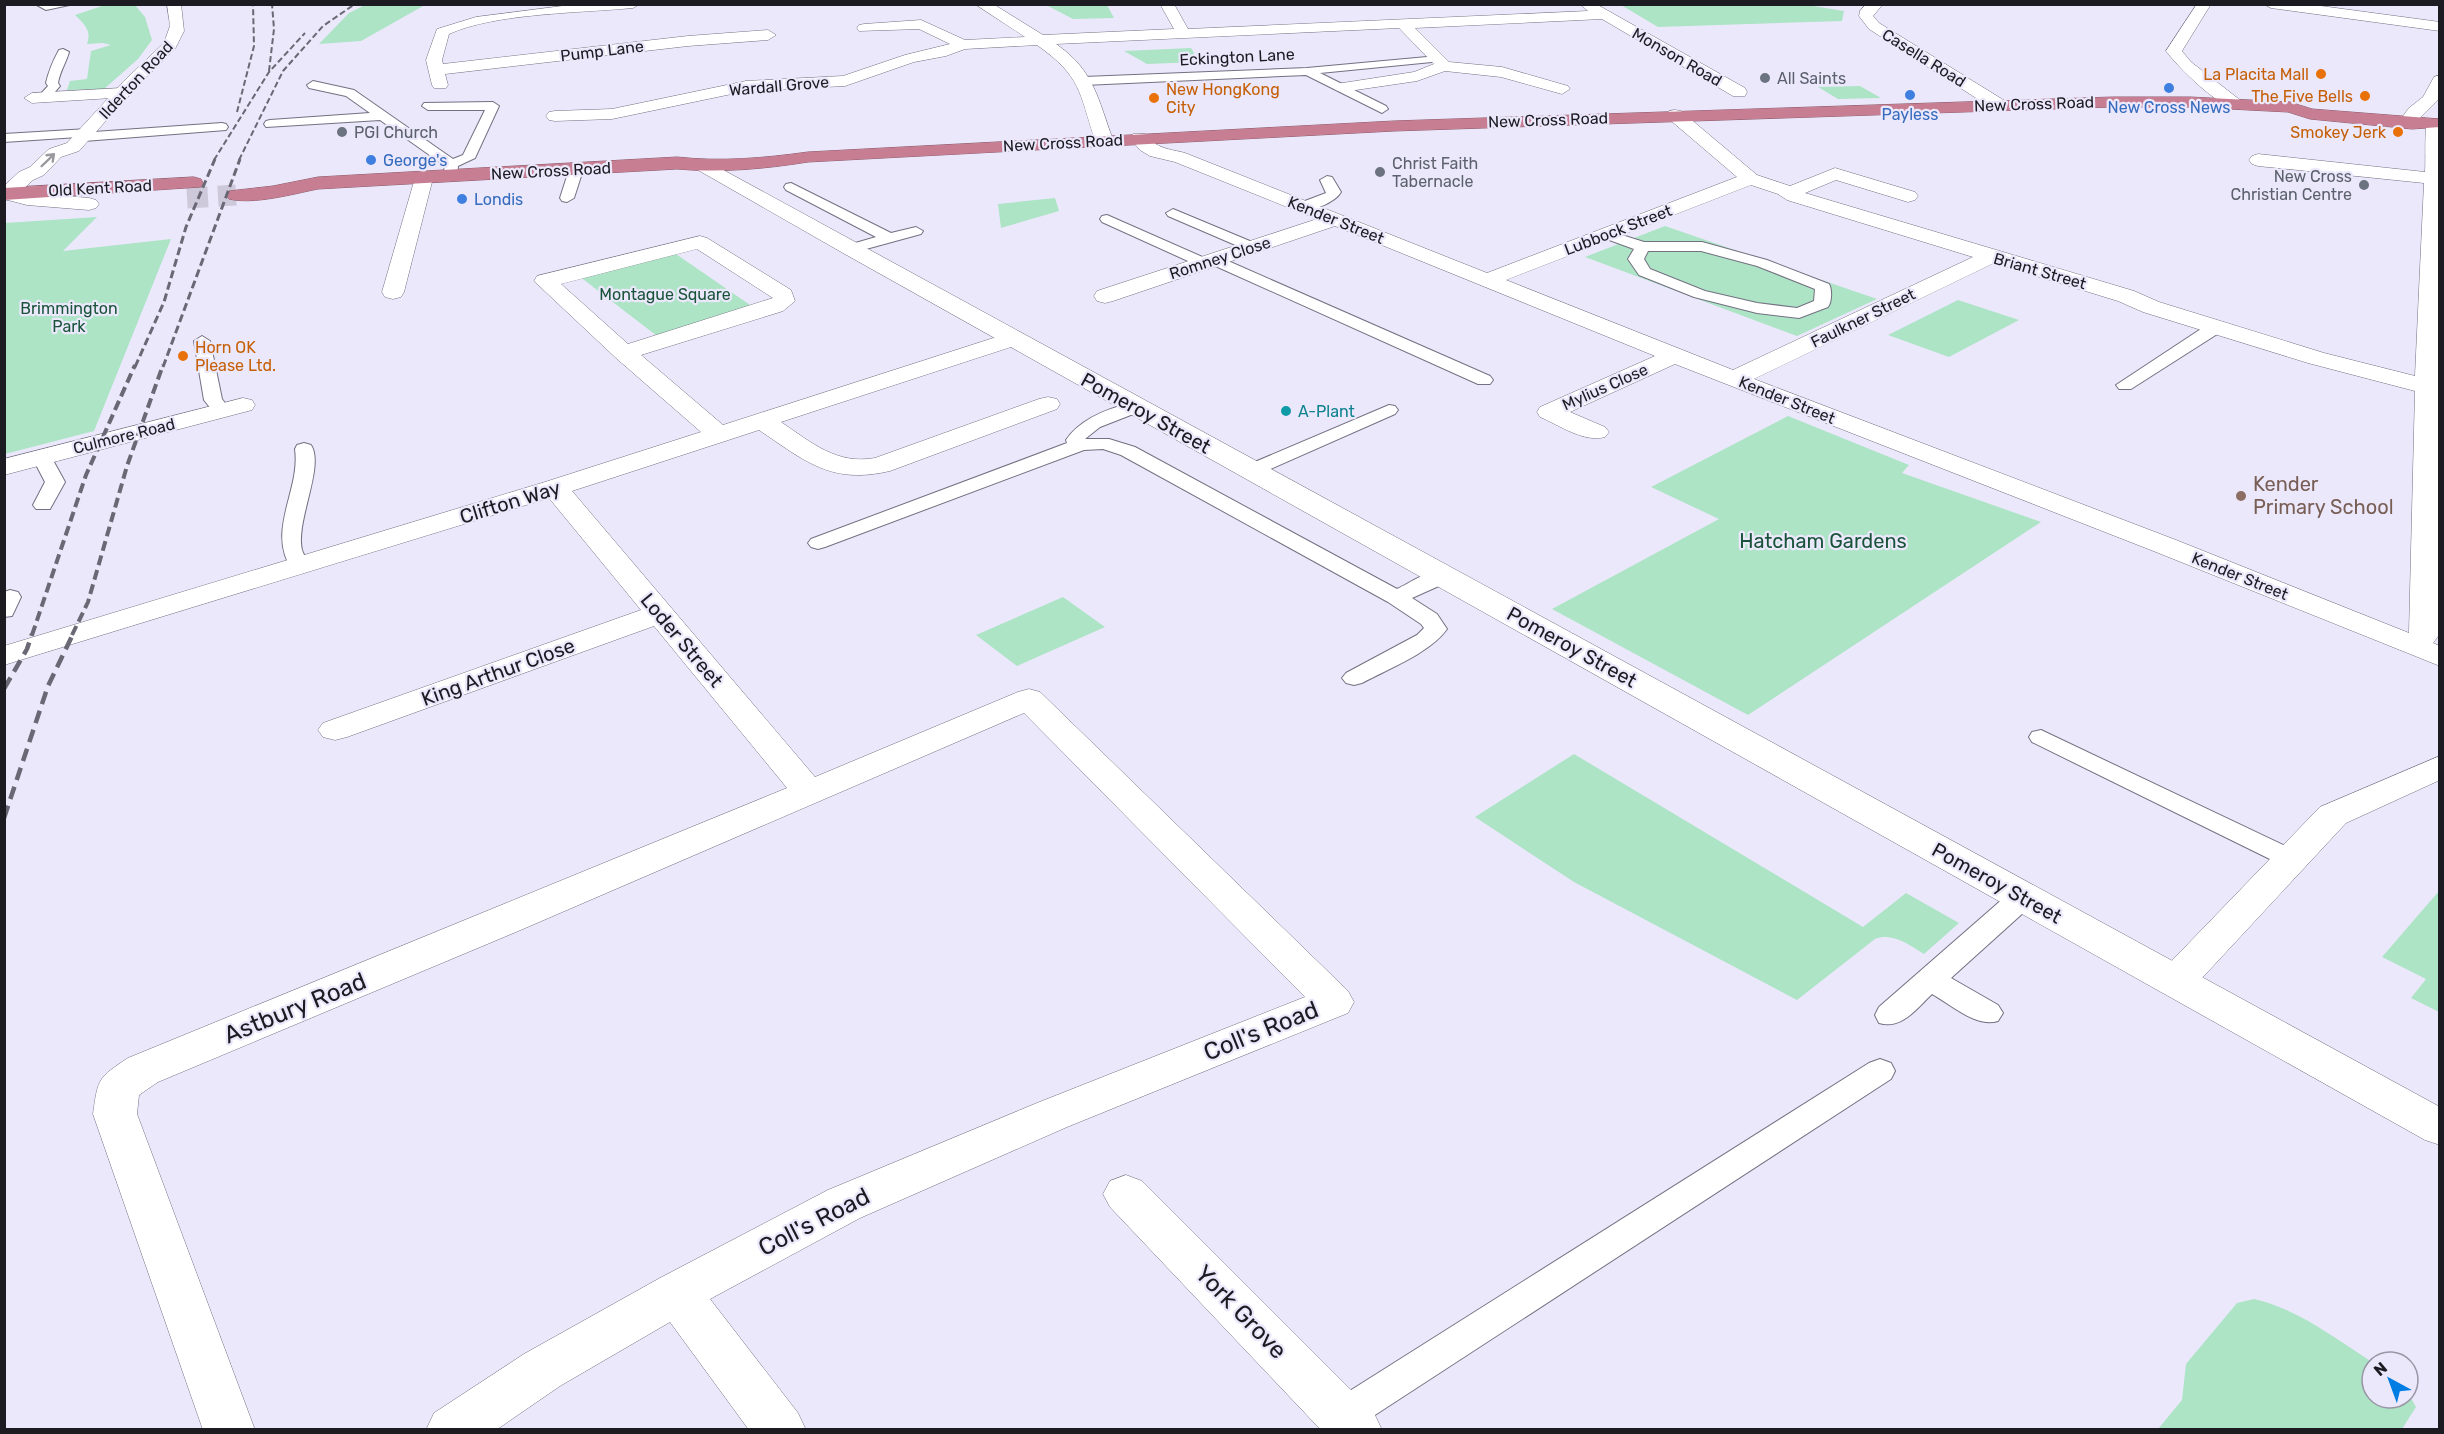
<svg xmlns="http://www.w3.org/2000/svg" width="2444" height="1434" viewBox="0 0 2444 1434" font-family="Rubik,sans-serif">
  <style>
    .green { fill: #ace4c5 }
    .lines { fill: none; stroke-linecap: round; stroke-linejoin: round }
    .highway-tunnel { stroke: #cdc9db; stroke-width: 21; stroke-dasharray: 21 10; stroke-linecap: butt }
    .lane-casing { stroke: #737081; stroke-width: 2 }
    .street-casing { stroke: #737081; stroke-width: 1 }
    .secondary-casing { stroke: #737081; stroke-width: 1 }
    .highway-casing { stroke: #8b5b6b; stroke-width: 1 }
    .lane { fill: #fff; fill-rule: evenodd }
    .street { fill: #fff; fill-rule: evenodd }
    .secondary { fill: #fff; fill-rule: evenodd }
    .highway { fill: #c77e92; fill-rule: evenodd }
    .rail-far3 { stroke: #6a6874; stroke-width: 2; stroke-dasharray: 6 3; stroke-linecap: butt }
    .rail-far2 { stroke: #6a6874; stroke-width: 3; stroke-dasharray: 8 4; stroke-linecap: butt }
    .rail-far1 { stroke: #6a6874; stroke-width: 4; stroke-dasharray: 10 5; stroke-linecap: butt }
    .rail { stroke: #6a6874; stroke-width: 4.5; stroke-dasharray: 13 7; stroke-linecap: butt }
    .oneway { stroke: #99989c }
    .food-dot { fill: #e8710a; stroke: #ece8fc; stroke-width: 2 }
    .worship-dot { fill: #6b7280; stroke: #ece8fc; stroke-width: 2 }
    .shop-dot { fill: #3f7fe0; stroke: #ece8fc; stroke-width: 2 }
    .culture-dot { fill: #0f9aa8; stroke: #ece8fc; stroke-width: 2 }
    .education-dot { fill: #8d6e63; stroke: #ece8fc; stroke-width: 2 }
    .labels { text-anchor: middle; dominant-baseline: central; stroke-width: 4.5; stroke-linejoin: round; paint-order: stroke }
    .far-street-label { font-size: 16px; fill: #1c1b22; stroke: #ece8fc }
    .far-food-label { font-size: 16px; fill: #c56008; stroke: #ece8fc; text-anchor: end }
    .far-worship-label { font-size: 16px; fill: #5b616d; stroke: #ece8fc; text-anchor: start }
    .far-shop-label { font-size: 16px; fill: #366cbe; stroke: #ece8fc }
    .far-park-label { font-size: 16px; fill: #195339; stroke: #ece8fc }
    .far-culture-label { font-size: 16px; fill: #0d838f; stroke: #ece8fc; text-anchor: start }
    .street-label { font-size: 20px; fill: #1c1b22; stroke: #ece8fc }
    .education-label { font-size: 20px; fill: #785e54; stroke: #ece8fc; text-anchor: start }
    .park-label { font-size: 20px; fill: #195339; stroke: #ece8fc }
    .near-street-label { font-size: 24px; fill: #1c1b22; stroke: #ece8fc }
  </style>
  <rect width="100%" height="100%" fill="#ece8fc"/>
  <path class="green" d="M 105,5 L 135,5 L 145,17 L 152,40 L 138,59 L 104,89 L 67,90 L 70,81 L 87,79 L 91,51 L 111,45 L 103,43 L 87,44 C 92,30 84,24 75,15 Z
    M 365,5 L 425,5 L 361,41 L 319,44 L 349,13 Z
    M 1046,5 L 1107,5 L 1114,18 L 1073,19 Z
    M 1807,5 L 1844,11 L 1842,21 L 1658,27 L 1621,5 Z
    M 1191,48 L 1199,62 L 1147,64 L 1124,51 Z
    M 1860,86 L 1881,98 L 1838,99 L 1818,87 Z
    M 1055,198 L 1059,211 L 1001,228 L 998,204 Z
    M 97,217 L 63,251 L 171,239 L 94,431 L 5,454 L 5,223 Z
    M 1665,226 L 1877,299 L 1797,336 L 1585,257 Z
    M 673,252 L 756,309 L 657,336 L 579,276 Z
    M 1958,300 L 2019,320 L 1949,357 L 1888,335 Z
    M 1788,416 L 1909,465 L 1902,473 L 2041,522 L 1748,715 L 1552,609 L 1719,519 L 1651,487 Z
    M 1063,597 L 1105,627 L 1017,666 L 976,635 Z
    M 1574,754 L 1863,927 L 1906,893 L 1959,923 L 1924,954 C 1909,945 1893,932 1875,939 L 1797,1000 L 1574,882 L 1475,817 Z
    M 2439,891 L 2439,1012 L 2411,998 L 2426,979 L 2382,957 Z
    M 2254,1299 C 2298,1309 2334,1338 2372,1362 L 2372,1398 L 2408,1398 L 2408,1393 L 2416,1407 L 2402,1429 L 2158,1429 L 2182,1400 L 2186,1364 L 2237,1303 Z"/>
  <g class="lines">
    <path class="highway-tunnel" d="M 187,198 L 236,195"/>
    <defs>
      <path id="lane" d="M 35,4 L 74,4 L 46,10 Z
        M 63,49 L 69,52 C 66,63 60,71 58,83 L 60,86 L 47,101 L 39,101 L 37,98 L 48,86 L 46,83 C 49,70 53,61 59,50 Z
        M 1438,56 L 1442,57 L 1442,61 L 1320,73 L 1386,106 L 1388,109 L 1382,113 L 1306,75 L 1084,85 L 1078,81 L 1084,77 L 1307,68 Z
        M 313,81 L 354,90 L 453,159 L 463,155 L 485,110 L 428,110 L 422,106 L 424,103 L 493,102 L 499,106 L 475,158 L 458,166 L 457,176 L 450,180 L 443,176 L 445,166 L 380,120 L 266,127 L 264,124 L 266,121 L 270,120 L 370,113 L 346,96 L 309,88 L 307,85 Z
        M 222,123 L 226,124 L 228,127 L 226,130 L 84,141 L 78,137 L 4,142 L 4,134 L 88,129 L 94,132 Z
        M 576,166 L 583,170 L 574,198 L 567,202 L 562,201 L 560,198 L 569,170 Z
        M 1327,176 L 1332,177 L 1341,192 C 1335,203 1309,213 1297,210 L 1295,207 L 1297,204 L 1326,193 L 1320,180 Z
        M 791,183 L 891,233 L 916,227 L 923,231 L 921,234 L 855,252 L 845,252 L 842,249 L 845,246 L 876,237 L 786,190 L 784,187 L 786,184 Z
        M 1173,209 L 1257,244 L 1259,247 L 1252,251 L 1247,250 L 1168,216 L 1166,213 Z
        M 1107,215 L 1207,259 L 1214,255 L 1219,257 L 1490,376 L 1493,380 L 1490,384 L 1478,384 L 1211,264 L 1204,268 L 1199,266 L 1102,222 L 1100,219 L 1102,216 Z
        M 1606,230 L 1644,242 L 1702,242 L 1767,260 L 1829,284 C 1832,289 1832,302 1828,307 L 1799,318 L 1757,313 L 1694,297 L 1639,275 L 1628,259 L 1634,249 L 1601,237 L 1599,234 L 1601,231 ZM 1648,251 L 1701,251 L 1757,266 L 1815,289 L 1814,301 L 1797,308 L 1757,303 L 1705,291 L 1650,269 L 1644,259 Z
        M 2216,322 L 2222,323 L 2224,327 L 2222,331 L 2131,389 L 2119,389 L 2116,385 L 2210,323 Z
        M 202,336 L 210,341 L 222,399 L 231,411 L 228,415 L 216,415 L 204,400 L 194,341 Z
        M 1135,402 L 1141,403 L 1144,407 L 1141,411 L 1100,427 L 1085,439 L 1109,439 L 1135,447 L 1397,589 C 1412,582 1432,567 1450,571 L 1453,576 L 1450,581 L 1412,598 L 1437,614 L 1447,629 C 1430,653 1388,669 1362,683 L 1354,685 L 1346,683 L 1342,678 L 1346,673 L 1417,635 L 1424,628 L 1421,624 L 1388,602 L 1121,455 L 1103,449 L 1084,450 L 825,547 L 818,549 L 811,547 L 808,543 L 811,539 L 1067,443 L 1066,440 C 1081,418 1109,408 1135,402 Z
        M 1389,405 L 1395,406 L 1398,410 L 1395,414 L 1257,475 L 1243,475 L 1240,471 L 1243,467 Z
        M 304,443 L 311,445 C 325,466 295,522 302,550 C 304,556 308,562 311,567 L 307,571 L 300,573 L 293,571 C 265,531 301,491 295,449 L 297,445 Z
        M 42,451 L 49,453 L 65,482 L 50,509 L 36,509 L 33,505 L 45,482 L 32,457 L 35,453 Z
        M 10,590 L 18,592 L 21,597 L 12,616 L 4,617 L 4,592 Z
        M 2041,730 L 2300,853 L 2304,859 L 2300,865 L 2291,868 L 2282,865 L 2032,742 L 2029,737 L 2032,732 Z
        M 2023,888 L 2033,890 L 2037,897 L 2033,904 L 1951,978 L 1998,1005 L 2003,1013 L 1998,1021 C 1976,1028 1952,1005 1932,994 C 1917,1008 1902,1030 1879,1023 L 1875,1015 L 1879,1007 L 2013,890 Z
        M 1880,1059 L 1891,1063 L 1895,1071 L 1891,1079 L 1355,1428 L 1329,1428 L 1323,1416 L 1329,1404 L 1869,1063 Z"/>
      <path id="street" d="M 578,4 L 640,4 L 633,8 C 581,13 495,13 449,34 L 442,60 L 443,64 L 688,36 L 768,30 L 776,35 L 768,40 L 688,46 L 445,74 L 448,85 L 446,88 L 434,88 L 432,85 L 426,60 L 437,29 L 476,17 Z
        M 975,4 L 993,4 L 1043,35 L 1174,29 L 1160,4 L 1174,4 L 1188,29 L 1588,11 L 1580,4 L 1596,4 L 1745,88 L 1747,92 L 1745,96 L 1733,96 L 1602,19 L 1415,28 L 1449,62 L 1502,67 L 1568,86 L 1570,89 L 1562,94 L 1501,77 L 1445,71 L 1417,81 L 1342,92 L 1336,90 L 1334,87 L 1336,84 L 1414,72 L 1434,64 L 1399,28 L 1056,44 C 1094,70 1098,99 1113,140 L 1110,144 L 1098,144 L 1095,140 C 1079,92 1082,77 1037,45 L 965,49 L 946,56 L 914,62 L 845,86 L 746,91 L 612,119 L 555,121 L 549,120 L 546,116 L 549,112 L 555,111 L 612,109 L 746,81 L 843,76 L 905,55 L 950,44 L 919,29 L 859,31 L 857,28 L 859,25 L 864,24 L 921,20 L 965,40 L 1025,37 Z
        M 1866,4 L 1883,4 L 1873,16 L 1879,23 L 2005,101 L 2007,105 L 2005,109 L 1993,109 L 1869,29 L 1859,16 L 1860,11 Z
        M 2197,4 L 2211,4 L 2182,51 L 2191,62 L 2240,100 L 2242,104 L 2240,108 C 2222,112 2177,66 2166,51 Z
        M 2264,4 L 2306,4 L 2440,22 L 2440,31 L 2271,8 Z
        M 2440,75 L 2440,98 L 2418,120 L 2406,120 L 2403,116 L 2409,108 L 2423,97 L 2434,77 Z
        M 122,88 L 128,89 L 130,93 L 128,97 L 32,103 L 24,98 L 32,93 Z
        M 1675,110 L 1681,111 L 1757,175 L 1790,186 L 1835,168 L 1915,192 L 1918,196 L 1915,200 L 1908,202 L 1836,180 L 1805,193 L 2134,291 L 2159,302 L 2324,353 L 2415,376 L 2424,183 L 2258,166 L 2252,164 L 2249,160 L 2252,156 L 2258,154 L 2425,172 C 2426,161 2424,126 2428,119 L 2440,119 L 2439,635 L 2433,643 L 2440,646 L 2440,666 L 2156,552 L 1675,364 L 1570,412 L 1605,427 L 1609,432 L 1605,437 C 1584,443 1559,425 1540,417 L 1537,412 L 1540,407 L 1655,356 L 1335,226 L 1113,301 L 1105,303 L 1097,301 L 1094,296 L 1097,291 L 1317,219 L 1175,162 L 1150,156 L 1140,150 L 1130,138 L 1133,134 L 1145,134 C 1156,149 1170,149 1185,153 L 1487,273 L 1737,177 L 1669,119 L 1666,115 L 1669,111 ZM 1751,185 L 1778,194 L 1787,200 L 1973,257 L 1733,370 L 1506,280 ZM 1994,263 L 2118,301 L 2143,312 L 2308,363 L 2415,391 L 2409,633 L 2176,540 L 1754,379 Z
        M 424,172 L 431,174 L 433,178 L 404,292 L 401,297 L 393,299 L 385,297 L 382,292 L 415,178 L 417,174 Z
        M 700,236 L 707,238 L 791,290 L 795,301 L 783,311 L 641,355 L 723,425 L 1012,332 L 1020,334 L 1024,339 L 1020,344 L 781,422 C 812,443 837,465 875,458 L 1039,399 L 1048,397 L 1057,399 L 1060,404 L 1057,409 L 890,471 C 831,485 805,461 759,430 L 572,491 L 815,777 L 1018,692 L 1029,689 L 1040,692 L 1348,991 L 1354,1002 L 1348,1013 L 1067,1127 L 860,1218 L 710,1299 L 798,1413 L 806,1430 L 749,1430 L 670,1322 L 560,1386 L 496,1430 L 426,1430 L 434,1413 L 524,1354 L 660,1278 L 828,1190 L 1037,1103 L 1305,997 L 1024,713 L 516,932 L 158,1082 L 139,1095 L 137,1114 L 255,1430 L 203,1430 L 93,1114 C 98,1078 98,1078 128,1058 L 787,788 L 654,626 L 347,737 L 335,740 L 323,737 L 318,730 L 323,723 L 641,610 L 549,498 L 4,665 L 4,646 L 545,482 L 701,432 L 616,358 L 534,281 L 537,276 ZM 697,249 L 773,298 L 628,344 L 561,284 Z
        M 243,398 L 252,400 L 255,405 L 252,410 L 4,475 L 4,459 Z
        M 2440,756 L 2440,780 L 2346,823 L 2189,992 L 2175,997 L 2161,992 L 2155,982 L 2161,972 L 2320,807 Z
        M 1126,1175 L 1142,1181 L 1374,1413 L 1382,1430 L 1321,1430 L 1110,1207 L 1103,1194 L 1110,1181 Z"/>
      <path id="secondary" d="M 167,4 L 181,4 L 184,31 L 175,49 L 136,87 L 79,151 L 61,157 L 44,175 L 33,180 L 20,192 L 89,198 L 96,200 L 99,204 L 96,208 L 89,210 L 27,205 L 4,199 L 4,186 L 19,172 L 30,167 L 49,149 L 67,143 L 124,81 L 164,43 L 170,26 Z
        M 705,160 L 2440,1107 L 2440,1145 L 2425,1140 L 843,253 L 698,170 L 696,166 L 698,162 Z"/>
      <path id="highway" d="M 2113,97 L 2190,97 L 2290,102 L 2312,109 L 2440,119 L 2440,127 L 2412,129 L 2310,119 L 2288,112 L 2190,107 L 2113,107 L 1394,131 L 808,162 C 764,169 721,173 677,169 L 318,189 C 293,194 254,205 229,199 L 226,195 L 229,191 L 273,186 L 318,177 L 677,157 C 721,162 764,158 808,152 L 1394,121 Z
        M 194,177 L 201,179 L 203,183 L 201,187 L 4,200 L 4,188 Z"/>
    </defs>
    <use href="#lane" class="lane-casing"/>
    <use href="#street" class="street-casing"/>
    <use href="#secondary" class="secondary-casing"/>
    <use href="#highway" class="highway-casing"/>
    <use href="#lane" class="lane"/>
    <use href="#street" class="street"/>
    <use href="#secondary" class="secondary"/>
    <use href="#highway" class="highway"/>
    <path class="rail-far3" d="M 269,71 L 274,29 L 272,4
      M 237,112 L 254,46 L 253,4
      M 214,160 L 269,72 L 305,33
      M 239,160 L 283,71 L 323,26 L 355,4"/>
    <path class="rail-far2" d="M 135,367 L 164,302 L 186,227 L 215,159
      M 163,367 L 240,159"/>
    <path class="rail-far1" d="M 32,635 L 86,475 L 135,365
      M 72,635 L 88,602 L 127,466 L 163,365"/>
    <path class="rail" d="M 4,689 L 27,649 L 32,634
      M 4,818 L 48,686 L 73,634"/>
  </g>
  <defs><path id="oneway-shaft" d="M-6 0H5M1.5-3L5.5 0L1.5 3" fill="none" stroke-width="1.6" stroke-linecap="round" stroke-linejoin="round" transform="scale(1.5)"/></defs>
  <use class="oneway" href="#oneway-shaft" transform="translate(48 160) rotate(-44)"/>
  <g class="food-dot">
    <circle cx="2321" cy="74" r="6"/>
    <circle cx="2365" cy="96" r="6"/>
    <circle cx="1154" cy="98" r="6"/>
    <circle cx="2398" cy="132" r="6"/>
    <circle cx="183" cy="356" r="6"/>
  </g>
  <g class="worship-dot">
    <circle cx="1765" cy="78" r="6"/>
    <circle cx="342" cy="132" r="6"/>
    <circle cx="1380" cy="172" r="6"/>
    <circle cx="2364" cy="185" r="6"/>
  </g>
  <g class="shop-dot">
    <circle cx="2169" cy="88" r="6"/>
    <circle cx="1910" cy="95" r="6"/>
    <circle cx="371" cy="160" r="6"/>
    <circle cx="462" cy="199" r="6"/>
  </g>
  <circle class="culture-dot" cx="1286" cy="411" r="6"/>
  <circle class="education-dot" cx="2241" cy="496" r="6"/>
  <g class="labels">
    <g class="far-street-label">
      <text transform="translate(602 51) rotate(-7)">Pump Lane</text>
      <text transform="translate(1237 57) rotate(-3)">Eckington Lane</text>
      <text transform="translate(1677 57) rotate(30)">Monson Road</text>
      <text transform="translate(1924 58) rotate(32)">Casella Road</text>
      <text transform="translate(136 80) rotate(-47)">Ilderton Road</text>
      <text transform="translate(779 86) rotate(-5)">Wardall Grove</text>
      <text transform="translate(2034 104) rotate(-2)">New Cross Road</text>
      <text transform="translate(1548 120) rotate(-2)">New Cross Road</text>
      <text transform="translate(1063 143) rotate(-3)">New Cross Road</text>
      <text transform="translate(551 171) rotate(-3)">New Cross Road</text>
      <text transform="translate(100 188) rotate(-3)">Old Kent Road</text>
      <text transform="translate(1336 220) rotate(22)">Kender Street</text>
      <text transform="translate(1618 230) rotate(-21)">Lubbock Street</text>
      <text transform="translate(1220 258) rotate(-18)">Romney Close</text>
      <text transform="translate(2040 271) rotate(16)">Briant Street</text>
      <text transform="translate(1863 318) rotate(-26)">Faulkner Street</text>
      <text transform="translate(1605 387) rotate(-24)">Mylius Close</text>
      <text transform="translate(1787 400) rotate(22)">Kender Street</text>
      <text transform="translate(124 436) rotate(-14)">Culmore Road</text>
      <text transform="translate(2240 576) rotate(22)">Kender Street</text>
    </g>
    <g class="far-food-label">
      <text x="2309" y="74">La Placita Mall</text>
      <text x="1166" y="89" text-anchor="start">New HongKong<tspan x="1166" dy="18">City</tspan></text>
      <text x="2353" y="96">The Five Bells</text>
      <text x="2386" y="132">Smokey Jerk</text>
      <text x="195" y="347" text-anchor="start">Horn OK<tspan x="195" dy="18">Please Ltd.</tspan></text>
    </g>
    <g class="far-worship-label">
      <text x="1777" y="78">All Saints</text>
      <text x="354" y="132">PGI Church</text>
      <text x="1392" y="163">Christ Faith<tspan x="1392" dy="18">Tabernacle</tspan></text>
      <text x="2352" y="176" text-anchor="end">New Cross<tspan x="2352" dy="18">Christian Centre</tspan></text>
    </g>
    <g class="far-shop-label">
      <text x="2169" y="107">New Cross News</text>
      <text x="1910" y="114">Payless</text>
      <text x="383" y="160" text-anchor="start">George's</text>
      <text x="474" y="199" text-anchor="start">Londis</text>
    </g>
    <g class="far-park-label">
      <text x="665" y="294">Montague Square</text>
      <text x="69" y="308">Brimmington<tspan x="69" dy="18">Park</tspan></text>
    </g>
    <g class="far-culture-label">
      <text x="1298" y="411">A-Plant</text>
    </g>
    <g class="street-label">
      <text transform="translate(1146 413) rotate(29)">Pomeroy Street</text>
      <text transform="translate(510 502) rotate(-17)">Clifton Way</text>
      <text transform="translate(682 640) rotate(50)">Loder Street</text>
      <text transform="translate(1572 647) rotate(29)">Pomeroy Street</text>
      <text transform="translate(498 672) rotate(-20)">King Arthur Close</text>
      <text transform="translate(1997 883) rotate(29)">Pomeroy Street</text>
    </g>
    <g class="education-label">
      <text x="2253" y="484">Kender<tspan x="2253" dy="23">Primary School</tspan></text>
    </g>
    <g class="park-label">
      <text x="1823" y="541">Hatcham Gardens</text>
    </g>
    <g class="near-street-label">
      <text transform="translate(295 1008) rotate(-22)">Astbury Road</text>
      <text transform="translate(1261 1031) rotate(-22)">Coll's Road</text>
      <text transform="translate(814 1222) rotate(-27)">Coll's Road</text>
      <text transform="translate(1241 1312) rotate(46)">York Grove</text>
    </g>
  </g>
  <rect width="2444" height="1434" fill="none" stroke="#1c1b22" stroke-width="12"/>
  <g transform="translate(2390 1380) rotate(319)"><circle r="28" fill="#ece8fc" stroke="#9996a5" stroke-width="1.5"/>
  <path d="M0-4.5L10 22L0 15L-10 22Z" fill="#007de3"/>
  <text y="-9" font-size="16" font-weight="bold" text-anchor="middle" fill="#1c1b22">N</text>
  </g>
</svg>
